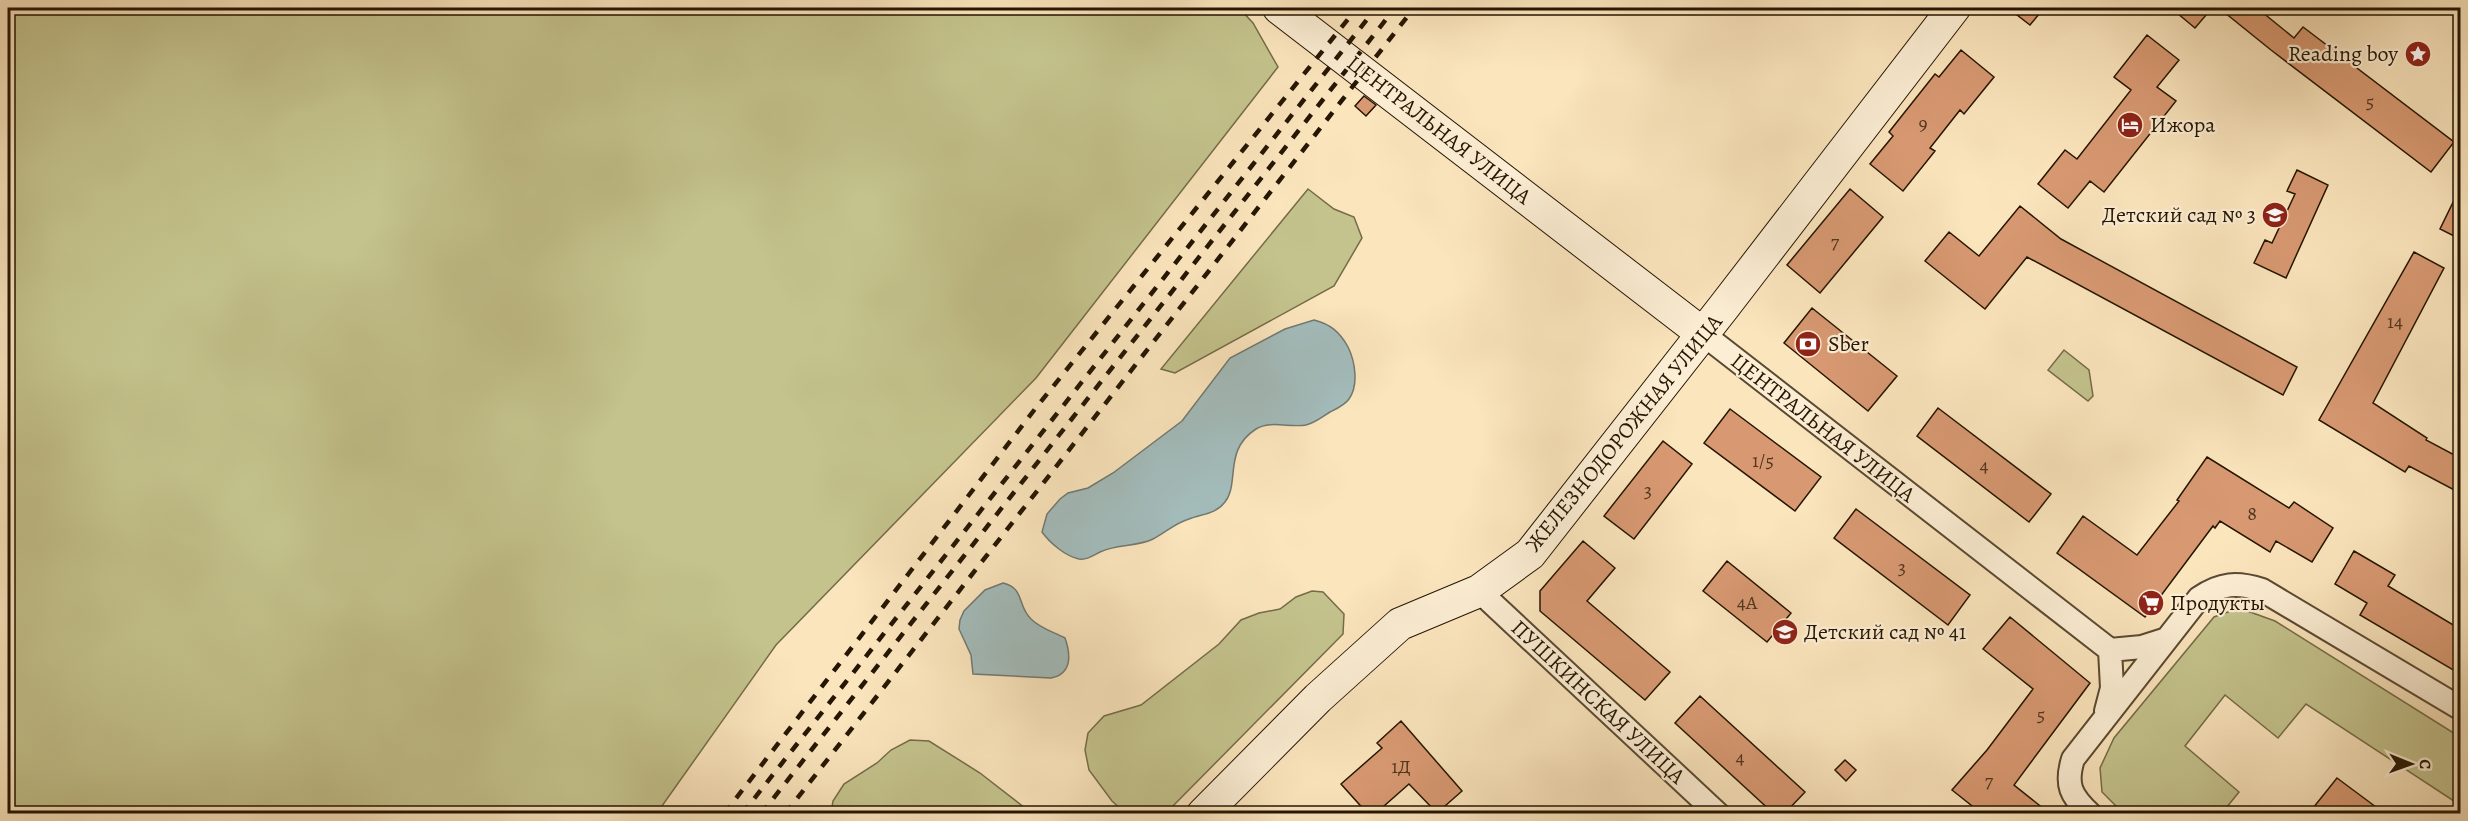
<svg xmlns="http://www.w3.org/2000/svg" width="2468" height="821" viewBox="0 0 2468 821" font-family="Alegreya,serif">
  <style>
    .green { fill: #c4c38d; stroke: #746c48; stroke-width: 1.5 }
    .water { fill: #a3bcbb; stroke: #717971; stroke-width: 1.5 }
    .building { fill: #d89972; stroke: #251502; stroke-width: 1.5 }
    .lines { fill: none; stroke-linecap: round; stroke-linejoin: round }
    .street-casing { stroke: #5a4931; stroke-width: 26 }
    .secondary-casing { stroke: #251502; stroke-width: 34 }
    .street { stroke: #fceed4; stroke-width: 22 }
    .secondary { stroke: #fceed4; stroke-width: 32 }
    .rail { stroke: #251502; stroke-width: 4.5; stroke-dasharray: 10 10; stroke-linecap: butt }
    .labels { text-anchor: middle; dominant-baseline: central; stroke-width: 4.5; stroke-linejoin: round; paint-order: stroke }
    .number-label { font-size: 20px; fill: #52361e }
    .poi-label { font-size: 22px; fill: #251502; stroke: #fceed4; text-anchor: start }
    .street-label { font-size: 22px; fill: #251502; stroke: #fceed4 }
  </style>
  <rect width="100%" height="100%" fill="#fbe5bd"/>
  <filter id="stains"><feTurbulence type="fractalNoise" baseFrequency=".00333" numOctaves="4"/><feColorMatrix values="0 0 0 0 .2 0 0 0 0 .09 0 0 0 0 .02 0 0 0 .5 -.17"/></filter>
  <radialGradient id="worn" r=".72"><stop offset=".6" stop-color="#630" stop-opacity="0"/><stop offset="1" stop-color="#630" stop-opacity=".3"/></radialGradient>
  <path class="green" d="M 8,8 L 1239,8 L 1253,23 L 1278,67 L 1036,378 L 776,645 L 657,813 L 8,814 Z
    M 1308,189 L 1334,209 L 1354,217 L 1362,238 L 1334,286 L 1175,373 L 1161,369 Z
    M 2064,350 L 2089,370 L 2093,396 L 2088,401 L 2048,370 Z
    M 1312,591 L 1323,592 L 1344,614 L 1343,634 L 1166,813 L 1125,813 L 1112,801 L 1089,770 L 1085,750 L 1088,733 L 1104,716 L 1141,705 L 1219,644 L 1241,620 L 1259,613 L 1280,609 L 1296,597 Z
    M 2239,608 L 2275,621 L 2460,737 L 2460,805 L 2306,704 L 2278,738 L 2225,695 L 2185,746 L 2239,792 L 2222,813 L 2123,813 L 2102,792 L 2100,768 L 2114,738 L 2214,617 Z
    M 910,740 L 929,741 L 980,773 L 1025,808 L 1027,813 L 831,813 L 833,801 L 844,784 L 877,763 L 891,750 Z"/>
  <path class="water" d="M 1314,320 C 1330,324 1340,332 1348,347 C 1355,361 1359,385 1349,399 C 1345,405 1336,409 1330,412 C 1322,417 1315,423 1306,425 C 1291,428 1270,420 1256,429 C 1223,450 1240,483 1225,502 C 1216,514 1202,514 1189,519 C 1175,523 1165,533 1153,539 C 1137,547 1116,544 1100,552 C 1092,556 1087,560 1079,559 C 1065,556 1050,543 1042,532 L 1047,514 L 1060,499 L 1068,493 L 1088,488 L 1113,473 L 1182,421 L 1230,358 L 1285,329 Z
    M 1003,583 C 1025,588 1017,606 1031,619 C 1041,629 1054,632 1065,638 C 1071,655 1072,674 1051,678 L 973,674 L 971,655 L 959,629 L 960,620 L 964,611 L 985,590 Z"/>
  <path class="building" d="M 2008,8 L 2044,8 L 2030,25 Z
    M 2171,8 L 2212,8 L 2195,28 Z
    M 2219,8 L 2257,8 L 2294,38 L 2303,27 L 2454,142 L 2431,172 L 2271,50 Z
    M 2147,35 L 2179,60 L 2157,87 L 2176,101 L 2104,192 L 2090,181 L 2068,208 L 2038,184 L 2065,150 L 2077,159 L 2131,90 L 2114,77 Z
    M 1961,50 L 1994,77 L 1964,114 L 1960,110 L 1930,148 L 1935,151 L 1903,191 L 1870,164 L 1893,136 L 1889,132 L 1935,74 L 1939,77 Z
    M 1364,96 L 1376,105 L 1366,116 L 1355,106 Z
    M 2297,170 L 2328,185 L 2286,278 L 2254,263 L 2265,240 L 2272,243 L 2295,194 L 2287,191 Z
    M 2460,188 L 2460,239 L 2440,229 Z
    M 1850,189 L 1883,217 L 1820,293 L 1787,265 Z
    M 2020,206 L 2061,239 L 2297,367 L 2283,395 L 2027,257 L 1985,309 L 1925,261 L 1949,232 L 1979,256 Z
    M 2414,252 L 2444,268 L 2373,403 L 2427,438 L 2426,440 L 2460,458 L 2460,493 L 2409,466 L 2405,472 L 2319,420 Z
    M 1812,308 L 1897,376 L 1868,411 L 1784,343 Z
    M 1938,408 L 2051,494 L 2029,522 L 1917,436 Z
    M 1730,409 L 1821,477 L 1795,511 L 1704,443 Z
    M 1663,441 L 1692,464 L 1634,539 L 1604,516 Z
    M 2207,457 L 2289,508 L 2294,502 L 2333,528 L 2312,562 L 2276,541 L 2270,552 L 2220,521 L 2215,528 L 2213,526 L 2145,617 L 2057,553 L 2083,516 L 2137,555 L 2179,501 L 2177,500 Z
    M 1856,509 L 1970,595 L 1948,625 L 1834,538 Z
    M 1583,541 L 1615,568 L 1587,601 L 1670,672 L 1645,700 L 1540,611 L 1540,591 Z
    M 2354,551 L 2395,575 L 2388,586 L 2460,629 L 2460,674 L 2360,615 L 2367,603 L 2335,584 Z
    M 1727,561 L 1791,613 L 1767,642 L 1703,591 Z
    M 2010,617 L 2090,683 L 2014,785 L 2049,813 L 1981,813 L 1952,790 L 1987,750 L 2033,689 L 1983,649 Z
    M 1700,696 L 1805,792 L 1785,813 L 1773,813 L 1675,723 Z
    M 1401,721 L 1462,791 L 1437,813 L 1409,784 L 1376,813 L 1367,813 L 1341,784 L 1382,748 L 1377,743 Z
    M 1845,760 L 1856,770 L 1846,781 L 1835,770 Z
    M 2337,778 L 2384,813 L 2309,813 Z"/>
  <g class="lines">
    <defs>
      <path id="street" d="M 1703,334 L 2110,650 L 2142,647 L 2164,640
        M 1479,591 L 1718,814
        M 2106,711 L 2112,688 L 2110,650
        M 2090,814 C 2071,796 2065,785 2073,759 L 2199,598 C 2221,583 2237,582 2262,590 L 2460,708"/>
      <path id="secondary" d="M 1279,8 L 1703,334
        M 1203,814 L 1318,698 L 1400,624 L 1479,591 L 1530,554 L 1723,308 L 1954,8"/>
    </defs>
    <use href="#street" class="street-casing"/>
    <use href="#secondary" class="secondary-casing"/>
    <use href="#street" class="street"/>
    <use href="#secondary" class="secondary"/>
    <path class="rail" d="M 724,814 L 1035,409 L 1357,8
      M 742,814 L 1376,8
      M 761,814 L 1395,8
      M 785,814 L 1414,8"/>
  </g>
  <defs>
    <symbol id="sight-disc" viewBox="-11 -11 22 22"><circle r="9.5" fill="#8f2418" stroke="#fceed4"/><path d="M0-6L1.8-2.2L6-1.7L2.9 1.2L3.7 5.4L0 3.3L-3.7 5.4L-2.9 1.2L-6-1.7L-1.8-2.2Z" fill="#fff"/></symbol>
    <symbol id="hotel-disc" viewBox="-11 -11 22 22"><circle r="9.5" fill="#8f2418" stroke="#fceed4"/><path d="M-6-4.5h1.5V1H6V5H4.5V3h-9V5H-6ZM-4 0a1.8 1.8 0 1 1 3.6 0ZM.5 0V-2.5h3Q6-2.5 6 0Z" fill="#fff"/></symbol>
    <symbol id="school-disc" viewBox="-11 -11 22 22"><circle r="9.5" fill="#8f2418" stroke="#fceed4"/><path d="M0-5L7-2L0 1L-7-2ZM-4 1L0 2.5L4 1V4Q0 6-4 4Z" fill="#fff"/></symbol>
    <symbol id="bank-disc" viewBox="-11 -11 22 22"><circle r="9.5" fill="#8f2418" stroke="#fceed4"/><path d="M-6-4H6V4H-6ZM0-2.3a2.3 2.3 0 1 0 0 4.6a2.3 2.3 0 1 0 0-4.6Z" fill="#fff"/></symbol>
    <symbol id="supermarket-disc" viewBox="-11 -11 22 22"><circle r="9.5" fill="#8f2418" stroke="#fceed4"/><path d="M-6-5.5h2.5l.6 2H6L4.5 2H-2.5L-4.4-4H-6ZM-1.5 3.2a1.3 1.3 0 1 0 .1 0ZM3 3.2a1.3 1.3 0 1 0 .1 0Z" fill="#fff"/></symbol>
  </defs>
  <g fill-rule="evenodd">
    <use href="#sight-disc" x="2403" y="39" width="30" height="30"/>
    <use href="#hotel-disc" x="2115" y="110" width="30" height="30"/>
    <use href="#school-disc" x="2260" y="200" width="30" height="30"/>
    <use href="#bank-disc" x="1793" y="329" width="30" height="30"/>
    <use href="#supermarket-disc" x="2136" y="588" width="30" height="30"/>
    <use href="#school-disc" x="1770" y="617" width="30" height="30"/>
  </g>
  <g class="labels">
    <g class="number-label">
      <text x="2370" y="101">5</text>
      <text x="1923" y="123">9</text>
      <text x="1835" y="241">7</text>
      <text x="2395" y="321">14</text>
      <text x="1763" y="460">1/5</text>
      <text x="1984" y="465">4</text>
      <text x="1648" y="490">3</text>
      <text x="2252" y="513">8</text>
      <text x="1902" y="567">3</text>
      <text x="1747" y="602">4А</text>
      <text x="2041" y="714">5</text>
      <text x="1740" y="757">4</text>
      <text x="1401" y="766">1Д</text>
      <text x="1989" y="780">7</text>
    </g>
    <g class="poi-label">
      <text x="2398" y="54" text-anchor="end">Reading boy</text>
      <text x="2150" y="125">Ижора</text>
      <text x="2256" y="215" text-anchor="end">Детский сад № 3</text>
      <text x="1828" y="344">Sber</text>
      <text x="2170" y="603">Продукты</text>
      <text x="1804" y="632">Детский сад № 41</text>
    </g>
    <g class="street-label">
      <text transform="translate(1439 130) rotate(38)">ЦЕНТРАЛЬНАЯ УЛИЦА</text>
      <text transform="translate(1823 428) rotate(38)">ЦЕНТРАЛЬНАЯ УЛИЦА</text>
      <text transform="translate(1624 433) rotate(-51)">ЖЕЛЕЗНОДОРОЖНАЯ УЛИЦА</text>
      <text transform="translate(1598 702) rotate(43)">ПУШКИНСКАЯ УЛИЦА</text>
    </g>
  </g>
  <rect width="2468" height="821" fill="none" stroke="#fbe5bd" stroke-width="30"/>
  <rect x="9" y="9" width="2450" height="803" fill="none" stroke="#251502" stroke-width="3"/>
  <rect x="15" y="15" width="2438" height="791" fill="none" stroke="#251502" stroke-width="1.5"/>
  <g transform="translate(2411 764) rotate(91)" stroke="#fceed4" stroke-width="4.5" paint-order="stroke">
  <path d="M0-4.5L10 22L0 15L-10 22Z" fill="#251502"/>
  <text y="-9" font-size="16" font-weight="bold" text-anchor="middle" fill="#251502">С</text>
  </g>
  <rect width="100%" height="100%" filter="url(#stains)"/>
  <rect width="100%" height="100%" fill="url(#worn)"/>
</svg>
